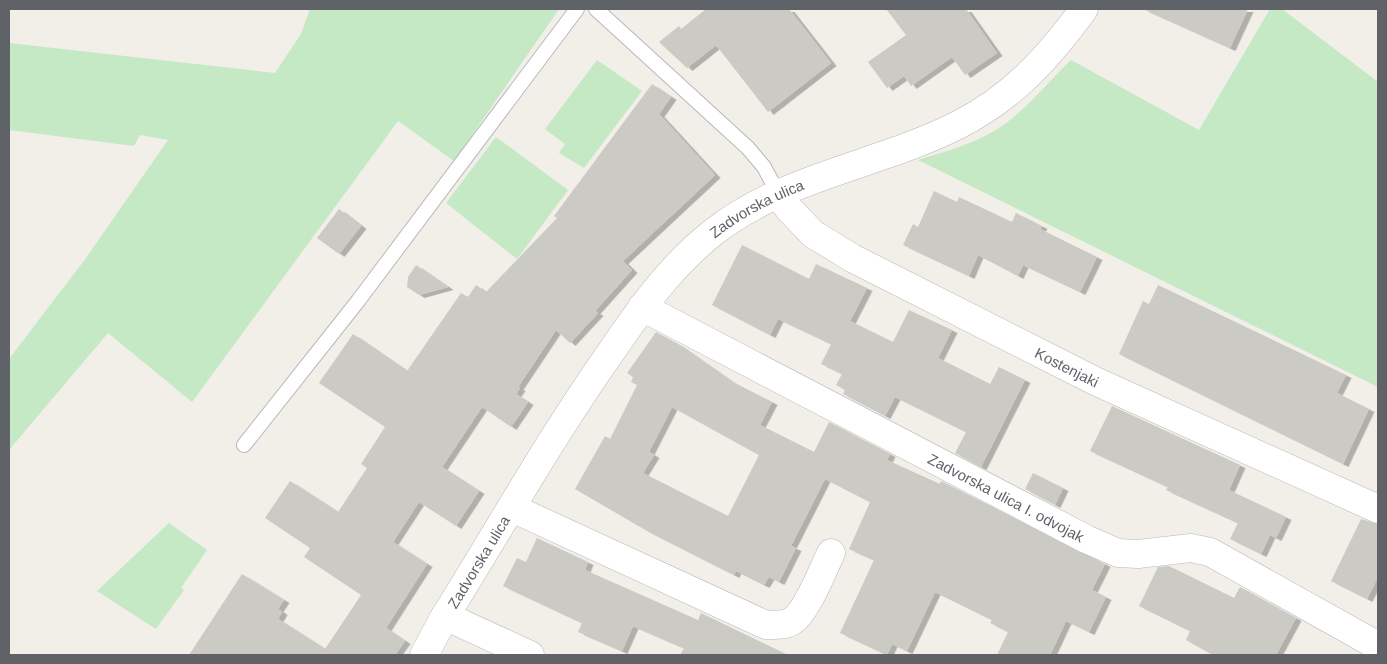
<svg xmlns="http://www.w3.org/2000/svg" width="1387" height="664" viewBox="0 0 1387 664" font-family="Arial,sans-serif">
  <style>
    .green { fill: #c5e8c5 }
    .building { fill: #cccac5; fill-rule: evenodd; filter: url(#shadow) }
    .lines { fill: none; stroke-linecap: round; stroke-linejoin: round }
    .service-casing { stroke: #b5b8bc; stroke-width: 16 }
    .minor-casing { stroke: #b5b8bc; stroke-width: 29 }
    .service { stroke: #fff; stroke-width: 14 }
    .minor { stroke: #fff; stroke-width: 28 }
    .labels { text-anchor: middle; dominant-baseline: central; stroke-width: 4; stroke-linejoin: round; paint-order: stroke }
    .street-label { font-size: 15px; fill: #5f6368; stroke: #fff }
  </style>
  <defs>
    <filter id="shadow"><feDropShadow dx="5.5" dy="3" stdDeviation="0" flood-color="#0004"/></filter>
  </defs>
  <rect width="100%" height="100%" fill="#f1efe8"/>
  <path class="green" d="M 310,9 L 559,9 L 454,161 L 398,121 L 192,402 L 108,333 L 9,450 L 9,359 L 86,258 L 168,140 L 140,135 L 134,146 L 9,130 L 9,43 L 275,73 L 301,34 Z
    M 1270,9 L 1282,9 L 1378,82 L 1378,387 L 918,160 C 944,152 970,145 994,131 C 1022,115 1048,82 1071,60 L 1199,130 Z
    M 597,60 L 642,91 L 584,168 L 559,153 L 565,144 L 545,129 Z
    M 496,137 L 568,190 L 517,259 L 446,203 Z
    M 169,523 L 207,550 L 181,588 L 184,590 L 156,629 L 97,591 Z"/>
  <path class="building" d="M 706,9 L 789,9 L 831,63 L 768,112 L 716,45 L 687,68 L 659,42 L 679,26 L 681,29 Z
    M 886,9 L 966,9 L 997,53 L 965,75 L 952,57 L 911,86 L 904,76 L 887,88 L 868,62 L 906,35 Z
    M 1143,9 L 1248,9 L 1230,48 Z
    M 652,84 L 671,97 L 659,114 L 715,175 L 623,261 L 632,270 L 595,311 L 598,313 L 570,343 L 556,330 L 518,387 L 520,388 L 516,394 L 528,402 L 511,427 L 482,407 L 442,467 L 479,491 L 456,526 L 419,502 L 393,542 L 427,564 L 386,628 L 405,641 L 395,655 L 189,655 L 242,574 L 284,600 L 278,609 L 282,612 L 278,619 L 325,649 L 361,595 L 304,557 L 310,548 L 265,518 L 290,481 L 338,512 L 367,468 L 361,464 L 385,427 L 319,383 L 353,334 L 407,371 L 461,293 L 468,297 L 476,285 L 486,292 L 557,218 L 554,216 Z
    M 934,191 L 957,202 L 959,197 L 1012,222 L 1016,213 L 1042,226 L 1040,229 L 1097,257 L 1080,292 L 1023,265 L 1018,276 L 978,255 L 969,276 L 903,245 L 913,224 L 918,227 Z
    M 339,209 L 361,226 L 339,254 L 317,238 Z
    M 742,245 L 809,279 L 816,264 L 867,288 L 850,321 L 893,342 L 909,310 L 952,330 L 938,358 L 990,384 L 999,367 L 1025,380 L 981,467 L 955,453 L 966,432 L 895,397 L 885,416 L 843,394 L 845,390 L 836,385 L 842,374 L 821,364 L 831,344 L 778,319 L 770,335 L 712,305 Z
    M 416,265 L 448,287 L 419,295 L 407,287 L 408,277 Z
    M 1158,285 L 1346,375 L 1337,393 L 1369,409 L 1343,464 L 1119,354 L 1143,301 L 1149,304 Z
    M 656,332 L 678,344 L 731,381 L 772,402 L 760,425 L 814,452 L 829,422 L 890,454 L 887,460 L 940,484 L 941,481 L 1105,564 L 1092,590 L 1106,597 L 1089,632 L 1066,621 L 1050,655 L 997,655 L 1008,632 L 990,623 L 992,620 L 935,592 L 907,651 L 892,644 L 887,655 L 840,633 L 874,560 L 849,549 L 870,502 L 825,479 L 791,546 L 796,548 L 779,582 L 769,577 L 764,585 L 736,571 L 734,575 L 706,561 L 649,532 L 575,489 L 605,436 L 610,439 L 637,385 L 631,382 L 633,377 L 627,373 ZM 672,407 L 759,455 L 728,516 L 643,473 L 654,455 L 649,452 Z
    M 1112,406 L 1240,465 L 1229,490 L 1286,517 L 1276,538 L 1270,535 L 1261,554 L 1230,539 L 1238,523 L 1166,490 L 1168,487 L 1090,451 Z
    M 1033,473 L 1063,488 L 1055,505 L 1025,489 Z
    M 1361,519 L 1378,524 L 1378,577 L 1367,599 L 1331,581 Z
    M 537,538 L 588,562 L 585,570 L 698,620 L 701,613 L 788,655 L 680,655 L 684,648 L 633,626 L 622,651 L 578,632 L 582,623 L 503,586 L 517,558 L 526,562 Z
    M 1169,566 L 1234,598 L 1240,587 L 1296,618 L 1276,655 L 1213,655 L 1186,640 L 1190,631 L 1139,606 L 1158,567 Z"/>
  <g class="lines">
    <defs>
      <path id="service" d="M 596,9 L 748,148 L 764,167 L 778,193
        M 244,445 L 358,301 L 577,9"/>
      <g id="minor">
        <path id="s1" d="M 778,193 L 789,209 L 813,234 L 852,258 L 1095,381 L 1378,509"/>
        <path id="s2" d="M 642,307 L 1086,539 L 1118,553 L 1138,554 L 1191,548 L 1210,552 L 1378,646"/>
        <path d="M 512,508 L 766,625 C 774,625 785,626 792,621 C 807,612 823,569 831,553"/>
        <path d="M 445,616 L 530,655"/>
        <path id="s3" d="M 424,655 L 445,616 C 500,528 551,437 611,352 C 641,308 672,264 715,231 C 786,176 879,165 958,125 C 1013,97 1048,58 1084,9"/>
      </g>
    </defs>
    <use href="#service" class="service-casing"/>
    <use href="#minor" class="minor-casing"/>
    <use href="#service" class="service"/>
    <use href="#minor" class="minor"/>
  </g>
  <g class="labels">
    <g class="street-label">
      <text stroke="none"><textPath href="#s3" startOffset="564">Zadvorska ulica</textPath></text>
      <text stroke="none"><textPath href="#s1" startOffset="341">Kostenjaki</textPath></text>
      <text stroke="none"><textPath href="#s2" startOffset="411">Zadvorska ulica I. odvojak</textPath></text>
      <text stroke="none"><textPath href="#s3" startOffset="108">Zadvorska ulica</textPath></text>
    </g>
  </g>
  <rect width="1387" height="664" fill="none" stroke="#5f6368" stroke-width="20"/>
</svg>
